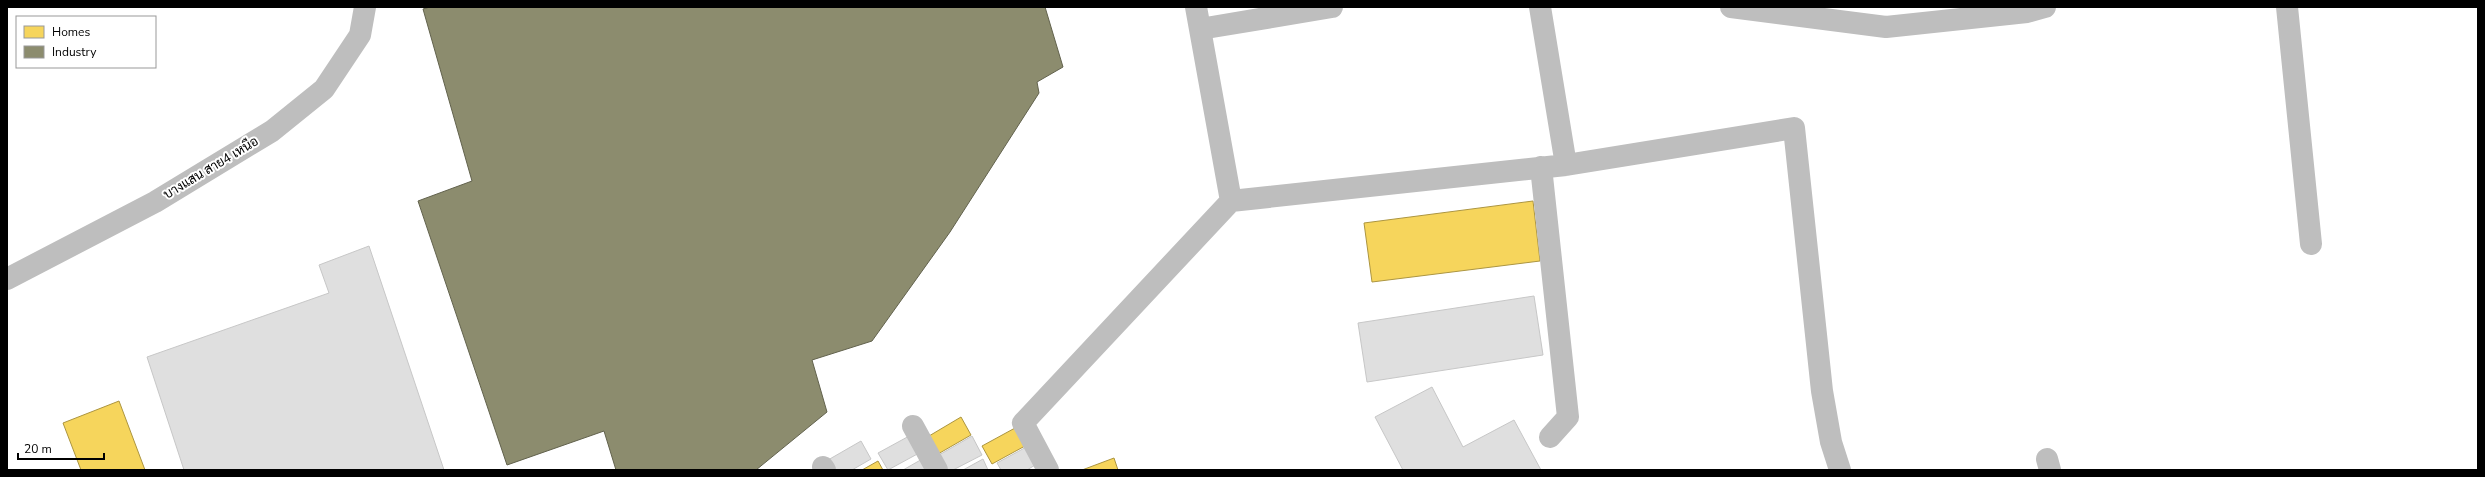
<svg xmlns="http://www.w3.org/2000/svg" width="2485" height="477" viewBox="0 0 2485 477" font-family="'Nunito Sans',Sarabun,sans-serif">
  <style>
    .homes { fill: #f6d55c; stroke: #ac9540 }
    .industry { fill: #8c8c6e; stroke: #62624d }
    .building { fill: #dfdfdf; stroke: #c7c7c7 }
    .lines { fill: none; stroke-linecap: round; stroke-linejoin: round }
    .minor { stroke: #bebebe; stroke-width: 22 }
    .labels { text-anchor: middle; dominant-baseline: central; stroke-width: 4; stroke-linejoin: round; paint-order: stroke }
    .street-label { font-size: 13px; fill: #000; stroke: #fff }
  </style>
  <rect width="100%" height="100%" fill="#fff"/>
  <path class="homes" d="M 1533,201 L 1540,261 L 1372,282 L 1364,223 Z
    M 119,401 L 145,470 L 81,470 L 63,423 Z
    M 961,417 L 971,435 L 938,454 L 929,436 Z
    M 1015,428 L 1025,446 L 992,464 L 982,446 Z
    M 1114,458 L 1118,470 L 1082,470 Z
    M 878,461 L 883,470 L 862,470 Z"/>
  <path class="industry" d="M 430,7 L 1045,7 L 1063,67 L 1037,82 L 1039,93 L 950,232 L 872,341 L 812,360 L 827,412 L 756,470 L 616,470 L 604,431 L 507,465 L 418,201 L 472,181 L 423,9 Z"/>
  <path class="building" d="M 369,246 L 444,470 L 184,470 L 147,357 L 329,293 L 319,265 Z
    M 1534,296 L 1543,355 L 1367,382 L 1358,323 Z
    M 1432,387 L 1463,447 L 1514,420 L 1541,470 L 1403,470 L 1375,417 Z
    M 911,435 L 921,452 L 888,470 L 878,453 Z
    M 972,436 L 982,455 L 953,470 L 947,470 L 939,455 Z
    M 861,441 L 871,459 L 852,470 L 834,470 L 828,460 Z
    M 1030,445 L 1040,462 L 1027,470 L 1001,470 L 997,463 Z
    M 924,458 L 930,470 L 903,470 Z
    M 983,459 L 988,470 L 963,470 Z"/>
  <g class="lines">
    <path class="minor" d="M 1540,7 L 1566,165
      M 1731,7 L 1886,27 L 2027,12 L 2045,7
      M 2287,7 L 2311,244
      M 1200,29 L 1332,7
      M 1541,167 L 1568,417 L 1550,437
      M 1231,201 L 1566,165 L 1794,128 L 1822,391 L 1831,442 L 1840,470
      M 7,279 L 155,202 L 272,131 L 324,89 L 360,35 L 365,7
      M 913,426 L 937,470
      M 2047,459 L 2050,470
      M 823,467 L 825,470
      M 1048,470 L 1023,423 L 1231,201 L 1196,7"/>
  </g>
  <g class="labels">
    <g class="street-label">
      <text transform="translate(211 168) rotate(-31)">บางแสน สาย4 เหนือ</text>
    </g>
  </g>
  <rect width="2485" height="477" fill="none" stroke="#000000" stroke-width="16"/>
  <rect x="16" y="16" width="140" height="52" fill="#ffffff" stroke="#999999"/>
  <rect x="24" y="26" width="20" height="12" fill="#f6d55c" stroke="#999999"/>
  <text x="52" y="36" font-size="12" fill="#000000">Homes</text>
  <rect x="24" y="46" width="20" height="12" fill="#8c8c6e" stroke="#999999"/>
  <text x="52" y="56" font-size="12" fill="#000000">Industry</text>
  <path d="M18 453v6h86v-6" fill="none" stroke="#000000" stroke-width="2"/>
  <text x="24" y="453" font-size="12" fill="#000000" stroke="#ffffff" stroke-width="3" paint-order="stroke">20 m</text>
</svg>
